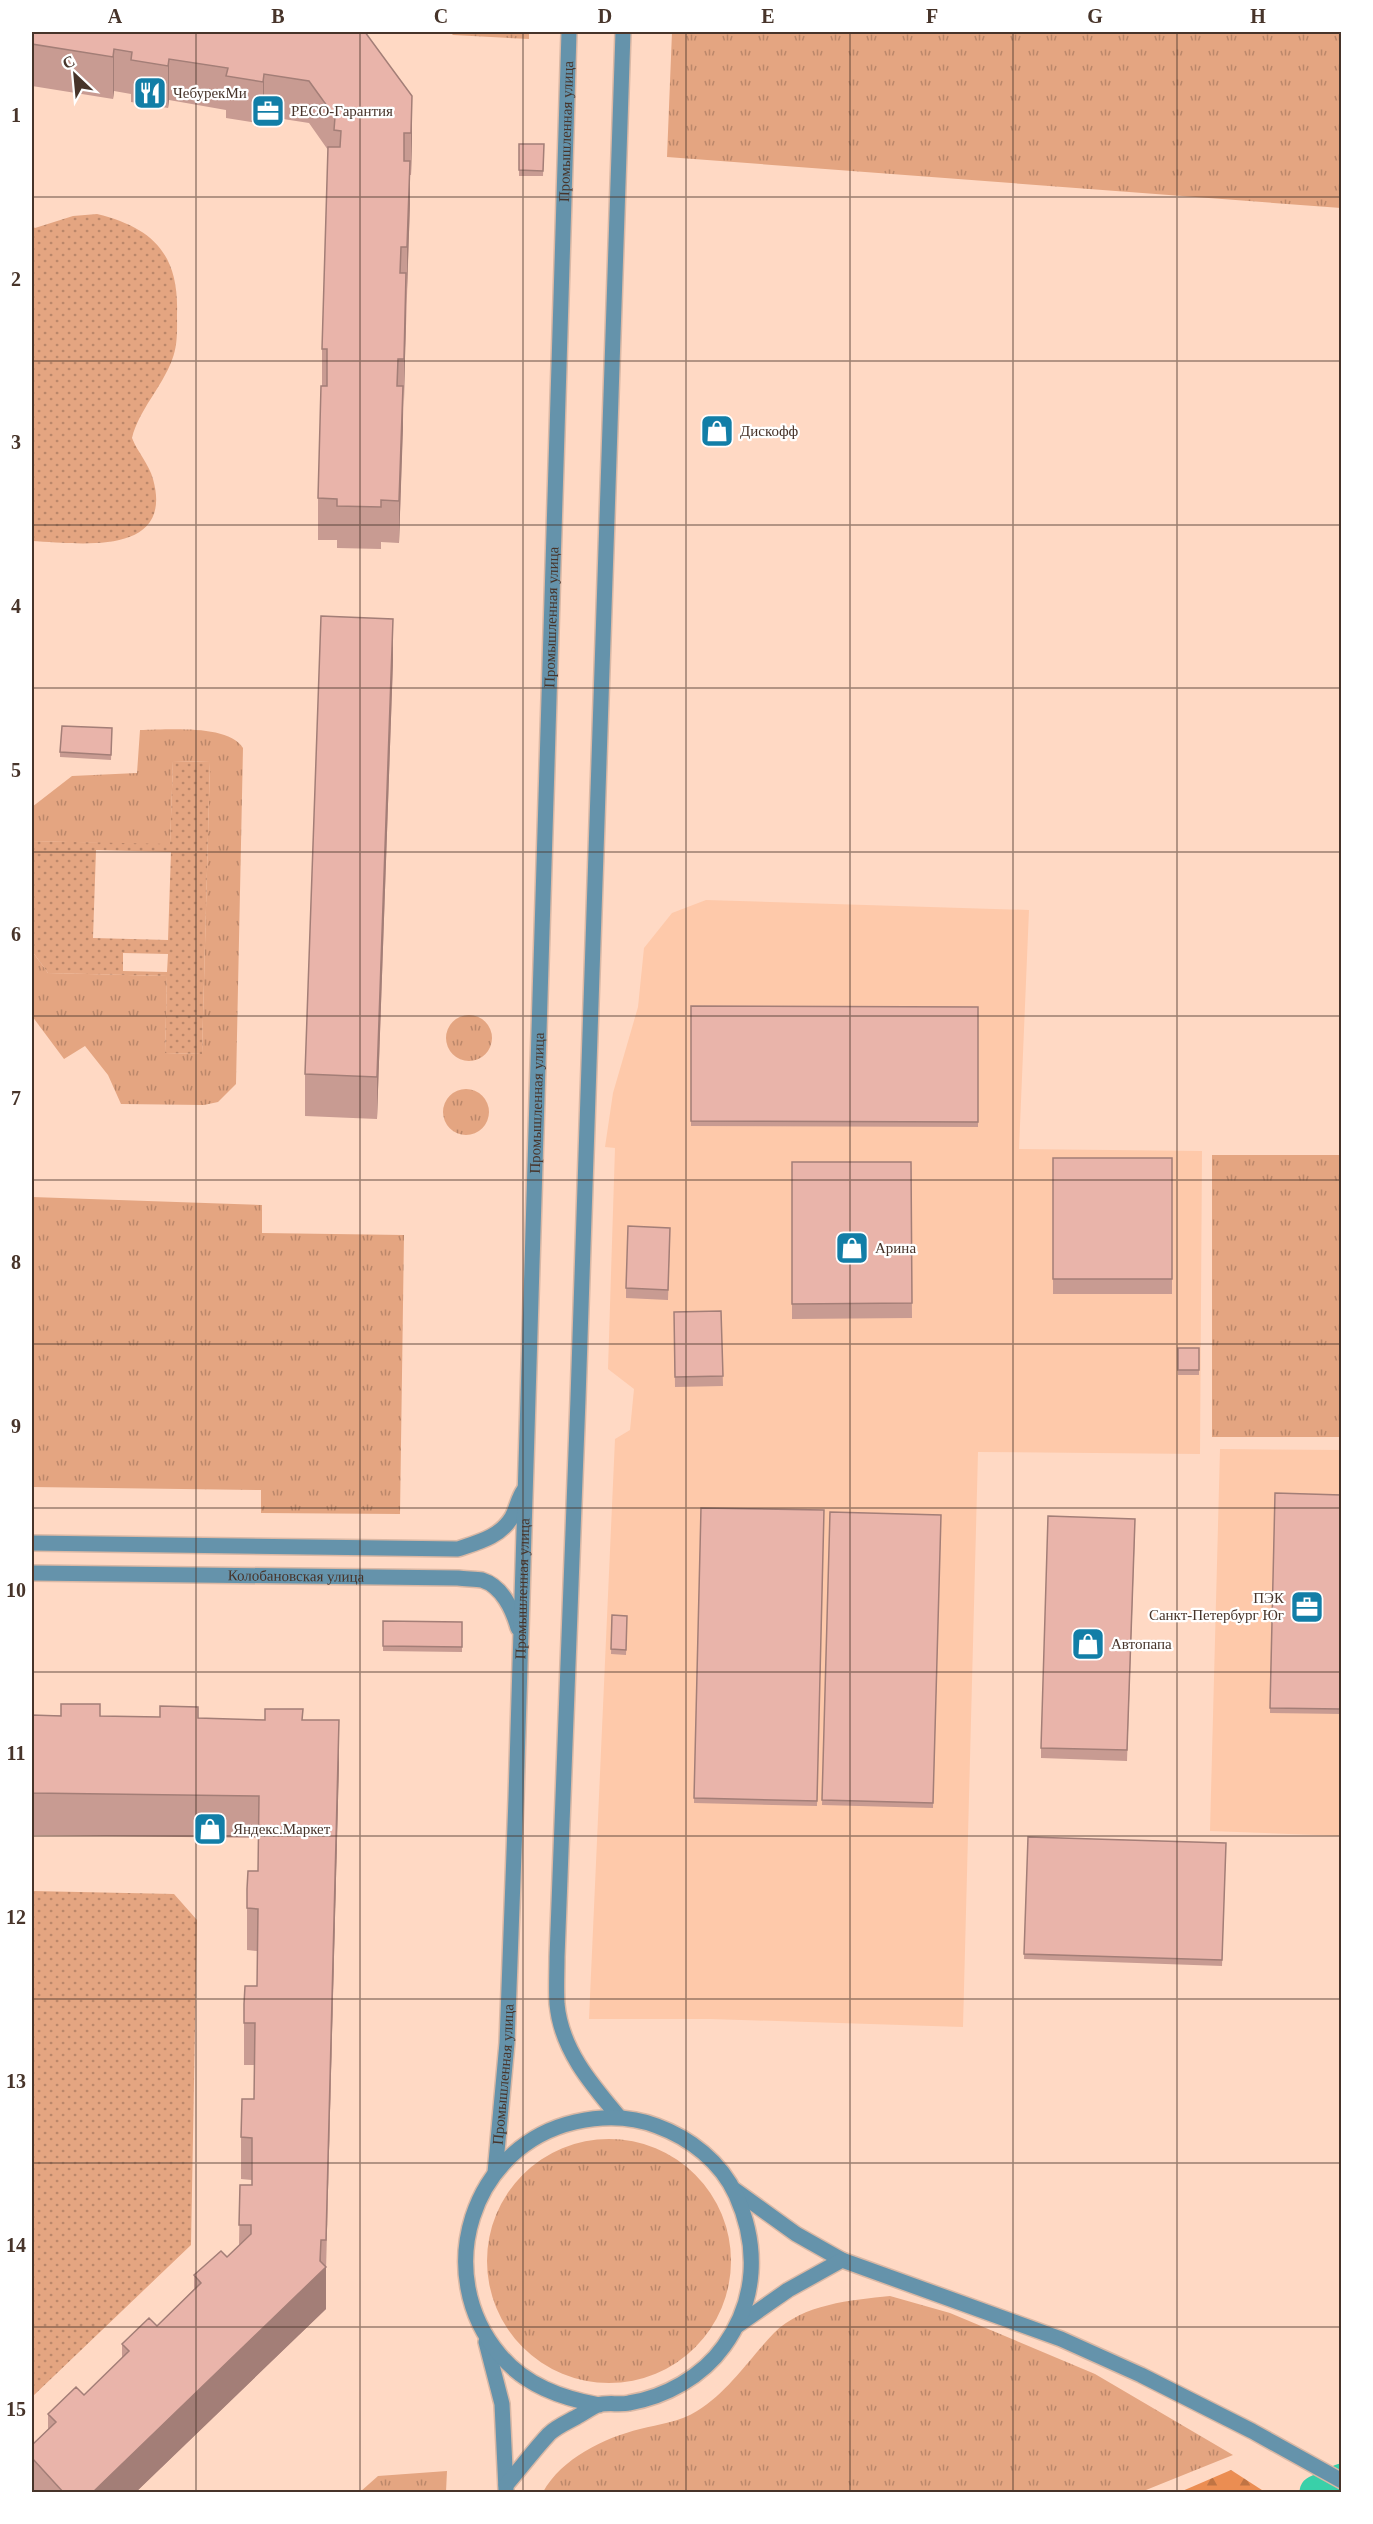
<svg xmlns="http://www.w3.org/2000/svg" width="1373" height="2524" viewBox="0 0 1373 2524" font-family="Georgia,serif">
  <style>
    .built { fill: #fec9aa }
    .grass { fill: url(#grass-tufts) }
    .forest { fill: url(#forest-firs) }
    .park { fill: url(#park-dots); fill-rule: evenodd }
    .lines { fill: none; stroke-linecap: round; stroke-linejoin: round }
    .canal { stroke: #39d0a9; stroke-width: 33 }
    .minor-casing { stroke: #dab8a5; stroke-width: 18 }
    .minor { stroke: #6593ab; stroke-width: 15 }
    .wall { fill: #c89b92 }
    .shaded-wall { fill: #a37e77 }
    .building { fill: #e9b4aa; stroke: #a37e77; stroke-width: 1.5 }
    .grid { fill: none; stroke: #47342a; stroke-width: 1.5; stroke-opacity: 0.55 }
    .labels { text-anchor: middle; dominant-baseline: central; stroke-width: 4.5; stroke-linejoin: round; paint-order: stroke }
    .poi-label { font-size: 15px; fill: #47342a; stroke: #fff; text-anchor: start }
    .street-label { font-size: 15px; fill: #47342a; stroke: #fff }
    .neatline { fill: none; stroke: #47342a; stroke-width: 2 }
    .grid-label { font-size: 20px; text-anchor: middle; font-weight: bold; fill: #47342a }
  </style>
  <defs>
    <pattern id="grass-tufts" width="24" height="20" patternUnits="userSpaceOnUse" patternTransform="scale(1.5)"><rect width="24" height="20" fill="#e4a581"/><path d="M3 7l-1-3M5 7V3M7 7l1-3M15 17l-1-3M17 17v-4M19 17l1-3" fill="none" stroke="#bb876a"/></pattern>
    <pattern id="forest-firs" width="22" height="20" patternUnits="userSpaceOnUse" patternTransform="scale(1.5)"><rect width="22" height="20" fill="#eb8d52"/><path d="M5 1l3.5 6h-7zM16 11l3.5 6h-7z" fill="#c07444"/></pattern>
    <pattern id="park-dots" width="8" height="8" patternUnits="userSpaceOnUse" patternTransform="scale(1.5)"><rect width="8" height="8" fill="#e4a581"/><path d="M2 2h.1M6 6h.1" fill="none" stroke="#bb876a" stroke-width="1.8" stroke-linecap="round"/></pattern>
  </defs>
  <rect width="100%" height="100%" fill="#ffd9c4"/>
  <path class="built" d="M 706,900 L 1029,910 L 1019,1149 L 1202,1151 L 1200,1454 L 978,1452 L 963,2027 L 711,2019 L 589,2019 L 615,1439 L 630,1430 L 634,1389 L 608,1369 L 615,1148 L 605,1147 L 613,1093 L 638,1007 L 644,948 L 672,913 Z
    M 1220,1449 L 1341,1450 L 1341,1836 L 1210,1831 Z"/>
  <path class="grass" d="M 450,32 L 529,32 L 529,39 L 453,35 Z
    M 672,32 L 1341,32 L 1341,208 L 667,157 Z
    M 140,730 C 167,730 228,724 243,748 L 236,1084 L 218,1102 L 204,1105 L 121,1104 L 108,1075 L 85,1046 L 64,1059 L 32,1016 L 32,951 L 48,973 L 167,976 L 165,1053 L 202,1054 L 210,762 L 173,761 L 170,845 L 33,841 L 32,875 L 32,807 L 72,776 L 137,773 Z
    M446 1038a23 23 0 1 1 46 0a23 23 0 1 1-46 0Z
    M443 1112a23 23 0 1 1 46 0a23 23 0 1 1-46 0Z
    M 1212,1155 L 1341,1155 L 1341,1437 L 1212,1437 Z
    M 32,1197 L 262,1205 L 262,1233 L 404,1235 L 400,1514 L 261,1513 L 261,1490 L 32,1487 Z
    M487 2261a122 122 0 1 1 244 0a122 122 0 1 1-244 0Z
    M 890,2296 L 950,2313 L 1095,2374 L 1233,2455 L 1141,2492 L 543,2492 C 562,2458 604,2438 640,2429 C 659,2424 680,2422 697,2411 C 729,2391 748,2360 774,2333 C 803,2304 851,2300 890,2296 Z
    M 447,2471 L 446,2492 L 360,2492 L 378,2476 Z"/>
  <path class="forest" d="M 1231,2470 L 1265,2492 L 1180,2492 Z"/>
  <path class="park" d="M 97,214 C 154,228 179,255 177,314 C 177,330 178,345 172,360 C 162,387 139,410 132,438 C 138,453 149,464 153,479 C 175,558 77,543 32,541 L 32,226 L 35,228 L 73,216 Z
    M 173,761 L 210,762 L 202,1054 L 165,1053 L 167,976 L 48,973 L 32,951 L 32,841 L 170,844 ZM 96,850 L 171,852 L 168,940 L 93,938 ZM 123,953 L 168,954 L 167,972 L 123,971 Z
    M 32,1891 L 174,1894 L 197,1920 L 191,2245 L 32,2397 Z"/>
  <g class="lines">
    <path class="canal" d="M 1316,2492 L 1342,2480"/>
    <defs>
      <g id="minor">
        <path d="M 32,1543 L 458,1549 C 479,1542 500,1537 512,1517 C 517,1508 518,1498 524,1490"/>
        <path id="s1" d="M 32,1573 L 458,1578 C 466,1579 475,1579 482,1580 C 502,1586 513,1610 518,1628"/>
        <path d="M 619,2117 C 591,2084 561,2049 557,2004 C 556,1988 557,1972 557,1957 L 578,1399 L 623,32"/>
        <path id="s2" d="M 495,2173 L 507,2043 L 516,1798 L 569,32"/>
        <path d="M 735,2190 L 796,2234 L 842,2260 L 1061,2339 L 1141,2375 L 1252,2431 L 1342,2481"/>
        <path d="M 738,2325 L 788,2290 L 842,2260"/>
        <path d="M 486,2342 L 502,2404 L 506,2490"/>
        <path d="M 506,2485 C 520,2469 534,2450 549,2434 C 557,2426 570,2421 580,2415 C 586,2412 592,2407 598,2405 C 607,2402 619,2405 629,2403 C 665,2397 702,2377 724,2346 C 757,2300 759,2246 736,2195 C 721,2162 690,2138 657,2126 C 631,2116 602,2116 575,2122 C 471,2146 431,2274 500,2355 C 525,2385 561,2398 599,2405"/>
      </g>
    </defs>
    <use href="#minor" class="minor-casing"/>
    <use href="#minor" class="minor"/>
  </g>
  <path class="wall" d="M 32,32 L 412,96 L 412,138 L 411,175 L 410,175 L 410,203 L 399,543 L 381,542 L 381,549 L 337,548 L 337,540 L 318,540 L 318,498 L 322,386 L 322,349 L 328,150 L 309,123 L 264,116 L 263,124 L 226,118 L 226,110 L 169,100 L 168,108 L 131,102 L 131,94 L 114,91 L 113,99 L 32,86 Z
    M 519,144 L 544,144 L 543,176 L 519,176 Z
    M 393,661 L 377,1119 L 305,1116 L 305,1074 Z
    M 112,728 L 111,760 L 60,757 L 60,752 Z
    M 691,1006 L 978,1007 L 978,1127 L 691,1126 Z
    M 1053,1158 L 1172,1158 L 1172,1294 L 1053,1294 Z
    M 792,1162 L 911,1162 L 912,1318 L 792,1319 Z
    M 670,1238 L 668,1300 L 626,1298 L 626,1288 Z
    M 721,1311 L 723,1386 L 675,1387 L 674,1312 Z
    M 1178,1348 L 1199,1348 L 1199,1375 L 1178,1375 Z
    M 1275,1493 L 1341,1495 L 1341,1714 L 1270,1713 Z
    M 701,1508 L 824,1510 L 817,1806 L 694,1803 Z
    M 830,1512 L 941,1515 L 933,1808 L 822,1805 Z
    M 1135,1529 L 1127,1761 L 1041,1758 L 1041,1748 Z
    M 612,1615 L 627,1616 L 626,1655 L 611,1654 Z
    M 383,1621 L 462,1622 L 462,1652 L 383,1651 Z
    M 32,1715 L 100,1716 L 265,1720 L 303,1720 L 339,1762 L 326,2268 L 326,2309 L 135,2493 L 32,2493 L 32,2445 L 48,2429 L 48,2414 L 84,2395 L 122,2358 L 122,2344 L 157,2326 L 194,2289 L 194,2275 L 227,2257 L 239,2246 L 240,2185 L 252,2185 L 252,2180 L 241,2179 L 241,2137 L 254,2099 L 255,2065 L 244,2065 L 244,2004 L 257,1986 L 257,1951 L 247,1950 L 247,1889 L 258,1871 L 259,1838 L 32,1835 Z
    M 1028,1837 L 1226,1843 L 1222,1966 L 1024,1959 Z"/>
  <path class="shaded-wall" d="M 114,49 L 114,91 L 113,99 L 113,57 Z
    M 169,59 L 169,100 L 168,108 L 168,66 Z
    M 264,74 L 264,116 L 263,124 L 263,82 Z
    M 412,96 L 412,138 L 411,175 L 411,133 Z
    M 410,161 L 410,203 L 407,289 L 407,247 Z
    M 406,273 L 406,315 L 404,401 L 404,359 Z
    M 403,386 L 403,428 L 399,543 L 399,501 Z
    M 393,619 L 393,661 L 377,1119 L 377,1077 Z
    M 339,1720 L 339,1762 L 326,2268 L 326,2309 L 135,2493 L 92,2493 L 321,2240 L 321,2272 L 326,2267 Z"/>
  <path class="building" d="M 32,32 L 365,32 L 412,96 L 411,133 L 404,133 L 404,161 L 410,161 L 407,247 L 401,247 L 400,273 L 406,273 L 404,359 L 398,359 L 397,386 L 403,386 L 399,501 L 381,500 L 381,507 L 337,506 L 337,499 L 318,498 L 321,386 L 327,386 L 327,349 L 322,349 L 328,147 L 340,147 L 341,131 L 334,130 L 335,117 L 309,81 L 264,74 L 263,82 L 226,76 L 228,68 L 169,59 L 168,66 L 131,60 L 132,52 L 114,49 L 113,57 L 32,44 Z
    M 519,144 L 544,144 L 543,171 L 519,170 Z
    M 321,616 L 393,619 L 377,1077 L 305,1074 Z
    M 62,726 L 112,728 L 111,755 L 60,752 Z
    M 691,1006 L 978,1007 L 978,1122 L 691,1121 Z
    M 1053,1158 L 1172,1158 L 1172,1279 L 1053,1279 Z
    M 792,1162 L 911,1162 L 912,1303 L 792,1304 Z
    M 628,1226 L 670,1228 L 668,1290 L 626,1288 Z
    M 721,1311 L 723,1376 L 675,1377 L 674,1312 Z
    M 1178,1348 L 1199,1348 L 1199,1370 L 1178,1370 Z
    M 1275,1493 L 1341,1495 L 1341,1709 L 1270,1708 Z
    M 701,1508 L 824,1510 L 817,1801 L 694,1798 Z
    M 830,1512 L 941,1515 L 933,1803 L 822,1800 Z
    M 1048,1516 L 1135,1519 L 1127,1750 L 1041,1748 Z
    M 612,1615 L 627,1616 L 626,1650 L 611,1649 Z
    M 383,1621 L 462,1622 L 462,1647 L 383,1646 Z
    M 61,1704 L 100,1704 L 100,1716 L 160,1717 L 160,1706 L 198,1707 L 198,1718 L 265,1720 L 265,1709 L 303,1709 L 302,1720 L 339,1720 L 326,2240 L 321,2240 L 320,2261 L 326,2267 L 92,2493 L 64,2493 L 32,2458 L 32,2445 L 56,2422 L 48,2414 L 76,2387 L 84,2395 L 129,2351 L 122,2344 L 149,2318 L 157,2326 L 201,2283 L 194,2275 L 221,2251 L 227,2257 L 251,2234 L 251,2225 L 239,2225 L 240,2185 L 252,2185 L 252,2138 L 241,2137 L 242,2099 L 254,2099 L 255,2023 L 244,2023 L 244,2004 L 245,1986 L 257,1986 L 258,1909 L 247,1908 L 247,1889 L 248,1871 L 258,1871 L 259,1796 L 32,1793 L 32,1715 L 61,1716 Z
    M 1028,1837 L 1226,1843 L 1222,1960 L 1024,1954 Z"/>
  <path class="grid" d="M 196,32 L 196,2492M 360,32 L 360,2492M 523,32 L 523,2492M 686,32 L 686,2492M 850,32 L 850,2492M 1013,32 L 1013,2492M 1177,32 L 1177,2492M 32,197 L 1342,197M 32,361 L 1342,361M 32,525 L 1342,525M 32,688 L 1342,688M 32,852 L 1342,852M 32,1016 L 1342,1016M 32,1180 L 1342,1180M 32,1344 L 1342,1344M 32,1508 L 1342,1508M 32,1672 L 1342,1672M 32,1836 L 1342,1836M 32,1999 L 1342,1999M 32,2163 L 1342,2163M 32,2327 L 1342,2327"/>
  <defs>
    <symbol id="restaurant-square" viewBox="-11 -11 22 22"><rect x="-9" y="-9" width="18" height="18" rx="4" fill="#127ea7" stroke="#fff"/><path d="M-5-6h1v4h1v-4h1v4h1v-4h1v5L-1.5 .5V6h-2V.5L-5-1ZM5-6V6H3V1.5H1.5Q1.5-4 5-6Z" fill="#fff"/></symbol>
    <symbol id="office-square" viewBox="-11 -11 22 22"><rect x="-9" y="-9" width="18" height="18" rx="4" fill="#127ea7" stroke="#fff"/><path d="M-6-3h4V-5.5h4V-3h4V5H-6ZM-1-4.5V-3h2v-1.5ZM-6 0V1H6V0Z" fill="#fff"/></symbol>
    <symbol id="shop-square" viewBox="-11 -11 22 22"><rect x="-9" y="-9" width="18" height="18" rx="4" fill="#127ea7" stroke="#fff"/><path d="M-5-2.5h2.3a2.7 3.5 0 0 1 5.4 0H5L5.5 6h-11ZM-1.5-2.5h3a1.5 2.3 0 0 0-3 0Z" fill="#fff"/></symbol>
  </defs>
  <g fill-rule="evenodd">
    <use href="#restaurant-square" x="131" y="74" width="38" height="38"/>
    <use href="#office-square" x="249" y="92" width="38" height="38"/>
    <use href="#shop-square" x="698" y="412" width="38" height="38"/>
    <use href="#shop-square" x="833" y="1229" width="38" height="38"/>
    <use href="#office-square" x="1288" y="1588" width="38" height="38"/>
    <use href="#shop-square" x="1069" y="1625" width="38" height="38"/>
    <use href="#shop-square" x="191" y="1810" width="38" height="38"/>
  </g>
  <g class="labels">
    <g class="poi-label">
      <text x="173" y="93">ЧебурекМи</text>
      <text x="291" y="111">РЕСО-Гарантия</text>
      <text x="740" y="431">Дискофф</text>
      <text x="875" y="1248">Арина</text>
      <text x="1284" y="1598" text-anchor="end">ПЭК<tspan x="1284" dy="17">Санкт-Петербург Юг</tspan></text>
      <text x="1111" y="1644">Автопапа</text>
      <text x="233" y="1829">Яндекс.Маркет</text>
    </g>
    <g class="street-label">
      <text stroke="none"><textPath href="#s2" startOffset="2043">Промышленная улица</textPath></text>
      <text stroke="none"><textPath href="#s2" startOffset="1557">Промышленная улица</textPath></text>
      <text stroke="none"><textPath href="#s2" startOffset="1071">Промышленная улица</textPath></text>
      <text stroke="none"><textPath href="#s1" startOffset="264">Колобановская улица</textPath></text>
      <text stroke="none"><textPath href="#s2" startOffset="585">Промышленная улица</textPath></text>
      <text stroke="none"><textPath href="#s2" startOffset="99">Промышленная улица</textPath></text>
    </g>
  </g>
  <rect width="1373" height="2524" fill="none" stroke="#ffffff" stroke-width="66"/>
  <g transform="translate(75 75) rotate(334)" stroke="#ffffff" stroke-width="4.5" paint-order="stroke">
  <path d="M0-4.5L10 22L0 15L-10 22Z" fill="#47342a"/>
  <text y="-9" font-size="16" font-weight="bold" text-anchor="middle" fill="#47342a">С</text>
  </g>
  <rect x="33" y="33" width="1307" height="2458" class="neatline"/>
  <g class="grid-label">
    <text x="115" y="23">A</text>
    <text x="278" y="23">B</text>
    <text x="441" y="23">C</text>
    <text x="605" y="23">D</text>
    <text x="768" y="23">E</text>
    <text x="932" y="23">F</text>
    <text x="1095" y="23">G</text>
    <text x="1258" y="23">H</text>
    <text x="16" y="122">1</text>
    <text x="16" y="286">2</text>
    <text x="16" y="449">3</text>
    <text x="16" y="613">4</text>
    <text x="16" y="777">5</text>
    <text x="16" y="941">6</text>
    <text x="16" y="1105">7</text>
    <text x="16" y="1269">8</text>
    <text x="16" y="1433">9</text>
    <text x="16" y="1597">10</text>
    <text x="16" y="1760">11</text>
    <text x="16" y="1924">12</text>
    <text x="16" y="2088">13</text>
    <text x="16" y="2252">14</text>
    <text x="16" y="2416">15</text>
  </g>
</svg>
